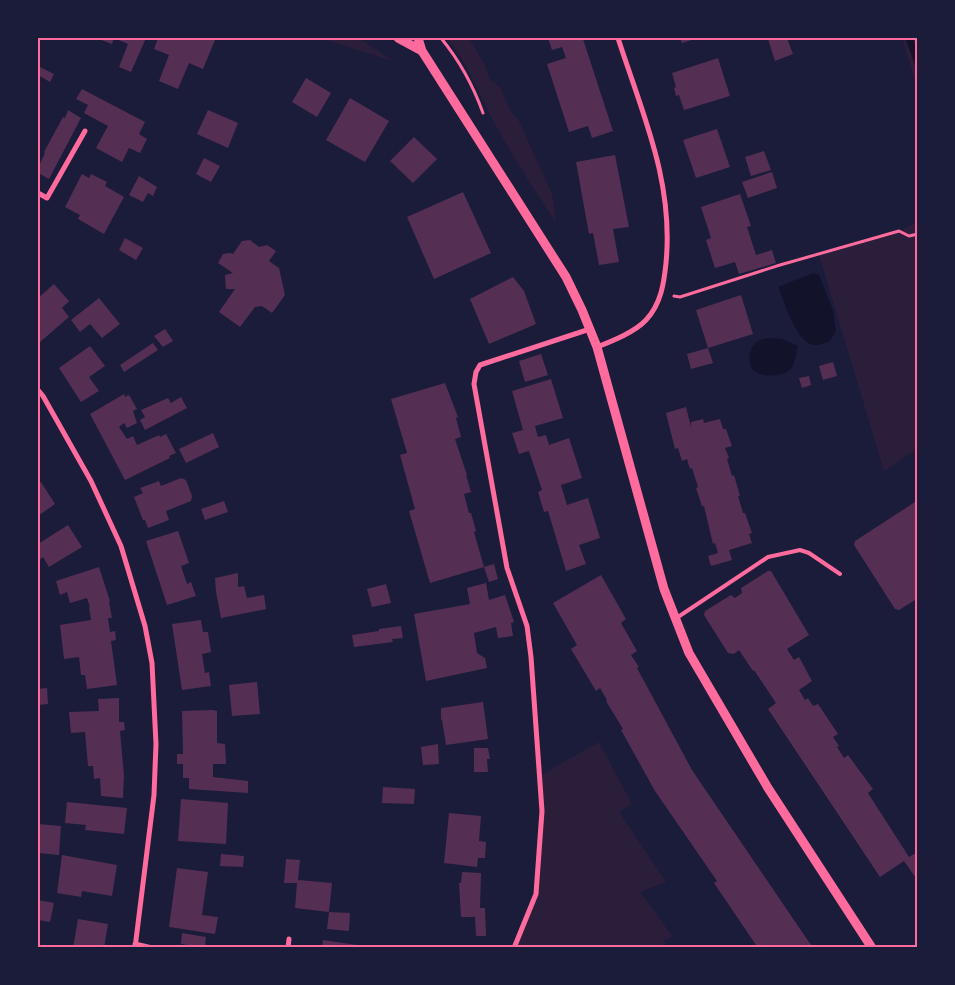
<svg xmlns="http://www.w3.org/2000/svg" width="955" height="985" viewBox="0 0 955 985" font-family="'PT Serif',serif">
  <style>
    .green { fill: #2a1e3b }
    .water { fill: #12122b }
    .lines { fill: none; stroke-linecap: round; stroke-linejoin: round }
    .stream { stroke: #12122b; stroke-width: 7 }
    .building { fill: #542f53 }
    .path { stroke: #ff6b9d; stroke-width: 3 }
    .service { stroke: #ff6b9d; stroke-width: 4 }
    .minor { stroke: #ff6b9d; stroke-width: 5 }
    .tertiary { stroke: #ff6b9d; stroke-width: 9 }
    .neatline { fill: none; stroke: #ff6b9d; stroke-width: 2 }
  </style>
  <rect width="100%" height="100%" fill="#1b1b3a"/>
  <path class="green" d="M 318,38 L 359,38 L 393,61 L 319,38 Z
    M 447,38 L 469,38 L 484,63 L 489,78 L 500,87 L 510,110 L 519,121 L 552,194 L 556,223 C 536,192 515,161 497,128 C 481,98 469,65 447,38 Z
    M 902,38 L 917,38 L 917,87 Z
    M 917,223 L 917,449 L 884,471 L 819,255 L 900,232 L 908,226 Z
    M 599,742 L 632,804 L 619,812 L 666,882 L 640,892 L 673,937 L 664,940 L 667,947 L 516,948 L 538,894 L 541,775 Z"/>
  <path class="water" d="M 813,273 L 819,275 L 833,310 L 836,331 L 830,341 C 826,342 819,346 815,345 C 797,345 784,301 778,287 Z
    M 769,338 L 782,339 L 798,346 C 796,353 795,364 791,369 C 783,377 762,378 753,370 C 746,362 750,346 758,341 C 761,339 766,339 769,338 Z"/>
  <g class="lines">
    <path class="stream" d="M 909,38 L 918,63"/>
  </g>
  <path class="building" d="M 96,38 L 146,38 L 131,72 L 119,67 L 128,44 L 114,38 L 112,44 Z
    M 158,38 L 208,38 L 215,40 L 203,69 L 189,63 L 178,89 L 159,81 L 169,55 L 154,49 Z
    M 548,38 L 581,38 L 582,40 L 583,39 L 613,131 L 592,138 L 588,126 L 569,132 L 547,64 L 566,58 L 562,47 L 552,50 Z
    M 680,38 L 698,38 L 682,43 Z
    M 771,38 L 787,38 L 793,54 L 775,61 L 768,39 Z
    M 718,58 L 730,96 L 684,110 L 679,95 L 676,96 L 674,88 L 676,87 L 672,73 Z
    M 40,67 L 54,74 L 50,82 L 38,75 Z
    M 306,78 L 331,93 L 317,117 L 292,102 Z
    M 82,89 L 145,122 L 139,134 L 147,139 L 140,153 L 129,148 L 122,162 L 96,148 L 108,126 L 84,113 L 88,105 L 76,99 Z
    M 350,98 L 389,121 L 365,162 L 326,140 Z
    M 68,110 L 81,118 L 49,179 L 38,173 L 38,168 L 45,153 L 44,152 L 63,117 L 65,118 Z
    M 208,110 L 238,123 L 228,148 L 197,134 Z
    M 717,129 L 730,167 L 696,178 L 683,140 Z
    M 414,137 L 437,159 L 413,183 L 390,161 Z
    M 764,151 L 771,170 L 751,176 L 745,157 Z
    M 615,155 L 629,227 L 613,229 L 619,262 L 599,265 L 593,233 L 589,234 L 576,162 Z
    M 204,158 L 220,166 L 211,182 L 196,174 Z
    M 772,172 L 777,188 L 748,198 L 742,182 Z
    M 82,174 L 89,178 L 91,174 L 107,182 L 105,186 L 124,197 L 104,234 L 78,219 L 80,215 L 65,207 Z
    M 139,176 L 157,187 L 153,196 L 148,193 L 143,202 L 129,195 Z
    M 463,192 L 491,253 L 434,279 L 407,217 Z
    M 740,194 L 751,226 L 747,227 L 756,255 L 772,250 L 776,263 L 739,274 L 735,262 L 715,268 L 706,240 L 711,238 L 701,207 Z
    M 125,238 L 143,248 L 136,260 L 119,250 Z
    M 250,240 L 259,247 L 267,245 L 276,251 L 269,261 L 279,268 L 285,295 L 272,313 L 262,306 L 255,307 L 240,327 L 219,312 L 235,289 L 226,289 L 225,275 L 233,273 L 218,263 L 223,254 L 230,253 L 233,254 L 242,241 Z
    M 513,277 L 524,291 L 536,324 L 489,344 L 470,299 Z
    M 54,284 L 69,301 L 62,308 L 69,317 L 40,342 L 38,340 L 38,298 Z
    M 741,295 L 753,334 L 708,348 L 696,310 Z
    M 99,298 L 120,324 L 102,338 L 90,324 L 80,332 L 71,320 Z
    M 165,329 L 173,341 L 163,347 L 154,336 Z
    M 153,343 L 158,350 L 124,372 L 120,365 Z
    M 90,346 L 105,366 L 89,377 L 99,391 L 81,402 L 59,368 Z
    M 708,348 L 713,363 L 691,369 L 687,354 Z
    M 541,354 L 548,375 L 525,382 L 519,361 Z
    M 833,362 L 837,376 L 823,380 L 819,366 Z
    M 809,376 L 811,385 L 802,388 L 799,378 Z
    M 551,379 L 563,418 L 535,426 L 538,437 L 546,435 L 549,445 L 569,438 L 582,478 L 561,485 L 567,505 L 588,498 L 600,538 L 579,545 L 586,564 L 566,571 L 548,511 L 544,512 L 538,492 L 542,490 L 529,451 L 519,454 L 512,433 L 523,430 L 512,391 Z
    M 445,383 L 458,417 L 456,418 L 461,437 L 455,439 L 467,475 L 466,475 L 471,492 L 464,494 L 469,513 L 471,513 L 476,531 L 474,532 L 484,567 L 494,564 L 498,579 L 489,582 L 484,567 L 430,583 L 409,511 L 415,509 L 400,455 L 407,453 L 391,399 Z
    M 124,394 L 125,397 L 129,395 L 137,409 L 133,411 L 137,423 L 127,428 L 124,423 L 119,427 L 127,439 L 133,436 L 137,445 L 159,435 L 160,437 L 166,434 L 176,453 L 169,456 L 170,458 L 125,480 L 90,414 Z
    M 181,397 L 187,408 L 145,430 L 140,420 L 145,417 L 141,410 L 168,398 L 171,403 Z
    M 686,407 L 691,427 L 691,422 L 703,419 L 704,423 L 720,419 L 723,429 L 726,429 L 732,446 L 725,448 L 729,458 L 727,459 L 732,476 L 734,475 L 740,496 L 738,496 L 743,513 L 745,513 L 752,533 L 749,534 L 752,543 L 729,550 L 732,560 L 711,566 L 708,556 L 718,553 L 715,543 L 713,544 L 704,506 L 702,506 L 696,488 L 698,487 L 692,468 L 690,469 L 687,459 L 682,461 L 678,448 L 675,449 L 666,413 Z
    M 213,433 L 219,447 L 186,463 L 179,449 Z
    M 181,478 L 186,480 L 192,496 L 191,501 L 166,511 L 169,520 L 148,528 L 145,520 L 143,520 L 134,497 L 143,493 L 140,488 L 159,481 L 161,486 Z
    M 41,482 L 55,504 L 38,516 L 38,484 Z
    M 918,500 L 918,598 L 899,610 L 895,609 L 854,545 L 855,541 Z
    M 224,501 L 228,512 L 205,520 L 201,509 Z
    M 68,525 L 82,547 L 49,567 L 43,557 L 38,561 L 38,544 Z
    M 178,531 L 189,563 L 181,566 L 187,584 L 191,582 L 196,596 L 167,605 L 146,541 Z
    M 99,567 L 110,601 L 109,602 L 112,618 L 108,618 L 110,632 L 115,631 L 116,640 L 111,641 L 117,685 L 87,689 L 85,675 L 81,675 L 79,657 L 64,659 L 60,625 L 91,620 L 89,607 L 90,607 L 87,598 L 70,603 L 67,592 L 60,595 L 56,581 Z
    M 768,571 L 771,571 L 777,581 L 809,635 L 787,649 L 794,660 L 799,657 L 812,681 L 799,690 L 805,700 L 808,698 L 813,706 L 818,704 L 838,734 L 833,737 L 839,746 L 837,747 L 844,758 L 848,755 L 873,789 L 868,793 L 909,857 L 918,852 L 918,881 L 904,861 L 880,877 L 768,709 L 776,703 L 754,670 L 753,671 L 739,650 L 734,654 L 728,653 L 704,615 L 705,611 L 731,595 L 735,598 L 742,593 L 741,588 Z
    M 238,573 L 238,587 L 244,586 L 247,598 L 264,595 L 266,609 L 221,618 L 216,592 L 215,578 Z
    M 601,575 L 626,619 L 621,623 L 637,651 L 631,655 L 639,667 L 637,668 L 692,770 L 813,948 L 758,948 L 714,883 L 717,881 L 655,791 L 621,730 L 623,729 L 606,701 L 607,700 L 600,688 L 596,691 L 571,649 L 577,645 L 553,603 Z
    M 486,583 L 489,600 L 505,595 L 514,622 L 511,623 L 513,636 L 498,638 L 496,627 L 474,633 L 477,653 L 485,658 L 487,668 L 426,681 L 414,614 L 470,604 L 467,588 Z
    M 386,584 L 391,603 L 372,607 L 367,589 Z
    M 201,620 L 203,632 L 208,632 L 211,652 L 202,654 L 205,673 L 209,672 L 211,686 L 182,690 L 172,624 Z
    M 401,626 L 403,638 L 392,639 L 393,642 L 354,647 L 352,635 L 379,631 L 379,629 Z
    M 257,682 L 260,714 L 232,716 L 229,685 Z
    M 47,688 L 48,704 L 38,705 L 38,689 Z
    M 119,698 L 119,722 L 124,722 L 125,730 L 120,731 L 124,776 L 123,798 L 101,796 L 100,778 L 94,779 L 93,766 L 88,766 L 85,732 L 71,733 L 69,712 L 99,711 L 98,699 Z
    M 483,702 L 488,739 L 446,745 L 442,720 L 441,719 L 441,708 Z
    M 212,710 L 217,711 L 217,743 L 225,744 L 226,764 L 213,764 L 213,777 L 248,781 L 248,793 L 189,789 L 189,778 L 183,778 L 183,764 L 177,764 L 177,754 L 183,754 L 182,711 Z
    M 438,744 L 439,764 L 423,765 L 421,747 Z
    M 474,748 L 488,748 L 490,759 L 487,759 L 488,772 L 474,772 Z
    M 383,787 L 415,789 L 414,804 L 382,803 Z
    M 181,799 L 228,803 L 226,844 L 178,841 Z
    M 67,802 L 127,808 L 124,834 L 85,830 L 86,825 L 65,823 Z
    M 449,813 L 481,816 L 479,841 L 486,842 L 485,858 L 478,858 L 477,867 L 444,863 Z
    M 38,824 L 61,826 L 59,855 L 38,853 Z
    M 221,854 L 244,856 L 243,867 L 220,866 Z
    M 62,855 L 117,865 L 112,896 L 82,891 L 81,897 L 57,893 Z
    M 286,859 L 300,860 L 298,880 L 332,883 L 329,912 L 295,908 L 297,883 L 284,883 Z
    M 177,868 L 208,872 L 202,915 L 218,917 L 215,934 L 169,927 Z
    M 462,872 L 481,873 L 480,908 L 485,908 L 486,936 L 476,936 L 475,917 L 461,917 L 459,883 L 461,883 Z
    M 38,900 L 54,903 L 50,922 L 38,920 Z
    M 329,912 L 350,913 L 349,931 L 327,929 Z
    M 78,919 L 108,924 L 104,948 L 73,948 Z
    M 182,933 L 206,937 L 205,947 L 181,944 Z
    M 323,940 L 357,945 L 356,948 L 322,948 Z"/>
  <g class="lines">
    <path class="path" d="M 441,38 C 459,60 473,85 483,113
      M 674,296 L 680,297 L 780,265 L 899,231 L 909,236 L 918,234"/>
    <path class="service" d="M 675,619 L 768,557 L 800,550 L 809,553 L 840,574"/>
    <path class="minor" d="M 38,193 L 47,198 L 85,131
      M 597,347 C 612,341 635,332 646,320 C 661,304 664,283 666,263 C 674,181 642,113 618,38
      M 38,390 L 43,396 L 91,481 L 121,546 L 145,626 L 152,663 L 156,744 L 154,795 L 135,948
      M 135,944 L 152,948
      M 288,948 L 289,939
      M 514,948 L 536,894 L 542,811 L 531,657 L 527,626 L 507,568 L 474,384 L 476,372 L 480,365 L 590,329"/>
    <path class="tertiary" d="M 398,38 L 422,51
      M 418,38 L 422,51 L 566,277 L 582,310 L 597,347 L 664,589 L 689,653 L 768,788 L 872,948"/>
  </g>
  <rect width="955" height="985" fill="none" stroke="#1b1b3a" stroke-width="78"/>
  <rect x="39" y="39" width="877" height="907" class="neatline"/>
</svg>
